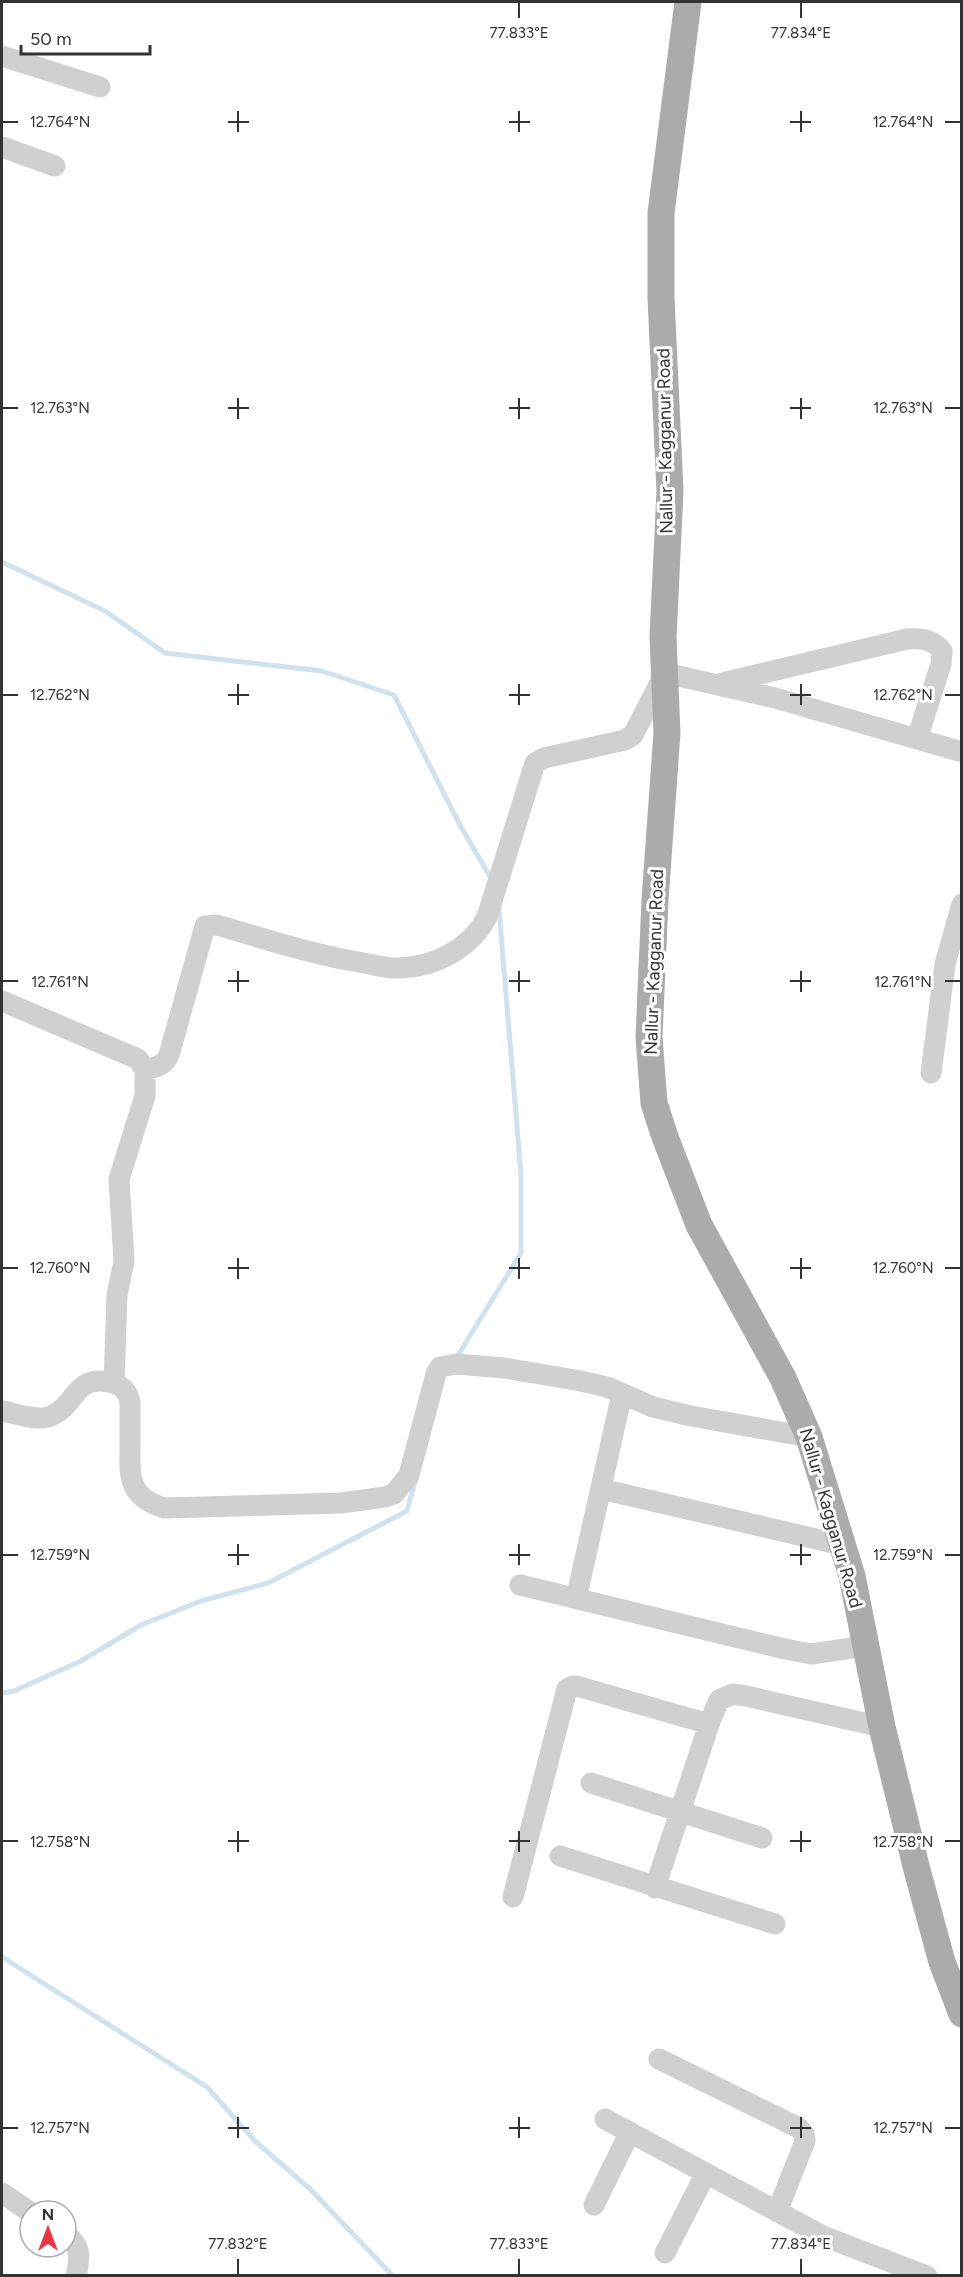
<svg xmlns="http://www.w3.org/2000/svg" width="963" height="2277" viewBox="0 0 963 2277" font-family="Figtree,sans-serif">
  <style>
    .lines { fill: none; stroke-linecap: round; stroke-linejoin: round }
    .stream { stroke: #cfe2ee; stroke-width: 5 }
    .minor { stroke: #d0d0d0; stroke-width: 21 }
    .major { stroke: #ababab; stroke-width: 27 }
    .ticks { fill: none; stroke: #333; stroke-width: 2 }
    .labels { text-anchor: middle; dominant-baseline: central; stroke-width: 6; stroke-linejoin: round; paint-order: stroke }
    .street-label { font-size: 18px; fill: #333; stroke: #fff }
    .ticks-label { font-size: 15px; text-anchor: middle; fill: #333; stroke: #fff; stroke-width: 6; stroke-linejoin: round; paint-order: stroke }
  </style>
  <rect width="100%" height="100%" fill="#fff"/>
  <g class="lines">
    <path class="stream" d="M 2,562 L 105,611 L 165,653 L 322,671 L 394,695 L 461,827 L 492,880
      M 455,1360 L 521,1253 L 521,1175 L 499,909
      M 2,1693 L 14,1691 L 81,1661 L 141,1625 L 201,1601 L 268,1583 L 407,1511 L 415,1482
      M 2,1957 L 207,2087 L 255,2141 L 310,2189 L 393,2276"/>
    <path class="minor" d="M 2,56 L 100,87
      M 2,147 L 55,166
      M 722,683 L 907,639 C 921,638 933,639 942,651 L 941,664 L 917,739
      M 2,1001 L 138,1059 L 145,1070 L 145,1096 L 119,1179 L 124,1261 L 117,1295 L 114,1383
      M 145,1070 C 156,1067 164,1066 169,1055 L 205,926 L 217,925 C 265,939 314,955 364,963 C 375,965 388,969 400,968 C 435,967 471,948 487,917 L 535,763 L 544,758 L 625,740 L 633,735 L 665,673 L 775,698 L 962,752
      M 931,1073 L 945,964 L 962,904
      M 2,1411 C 15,1413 35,1421 48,1417 C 77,1408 73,1372 113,1383 C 123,1386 128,1392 130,1402 C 130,1418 130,1434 130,1450 C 129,1481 131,1497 164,1508 L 341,1503 L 385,1497 L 394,1494 L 409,1475 L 436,1374 L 440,1367 L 456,1364 L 504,1368 L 581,1381 L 607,1387 L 653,1407 L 691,1416 L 809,1437
      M 601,1489 L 842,1545
      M 520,1585 L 785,1649 L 811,1654 L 866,1646
      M 576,1599 L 622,1394
      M 591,1783 L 762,1838
      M 560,1856 L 775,1924
      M 655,1888 L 709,1724 L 719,1700 L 733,1694 L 746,1696 L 882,1727
      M 513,1897 L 567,1689 L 573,1686 L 580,1687 L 709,1724
      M 659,2059 L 799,2128 L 804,2134 L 805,2141 L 777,2212
      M 605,2119 L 823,2236 L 927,2276
      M 2,2193 L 30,2212
      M 594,2205 L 630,2132
      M 66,2235 C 82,2246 80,2258 76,2276
      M 665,2253 L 706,2173"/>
    <path class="major" d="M 688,2 L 661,213 L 661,298 L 670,491 L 663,637 L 667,733 L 655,900 L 649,1037 L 654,1103 L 665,1137 L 699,1225 L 783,1378 L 809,1437 L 852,1576 L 882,1727 L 917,1870 L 942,1962 L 962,2014"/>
  </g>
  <path class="ticks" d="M 519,3 L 519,18M 801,3 L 801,18M 238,111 L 238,132M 519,111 L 519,132M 801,111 L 801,132M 3,122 L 18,122M 228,122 L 249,122M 509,122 L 530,122M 790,122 L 811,122M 945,122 L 960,122M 238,398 L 238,419M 519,398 L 519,419M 801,398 L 801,419M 3,408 L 18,408M 228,408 L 249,408M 509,408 L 530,408M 790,408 L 811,408M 945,408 L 960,408M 238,684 L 238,705M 519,684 L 519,705M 801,684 L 801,705M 3,695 L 18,695M 228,695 L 249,695M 509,695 L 530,695M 790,695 L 811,695M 945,695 L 960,695M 238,971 L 238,992M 519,971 L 519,992M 801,971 L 801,992M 3,981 L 18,981M 228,981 L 249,981M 509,981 L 530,981M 790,981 L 811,981M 945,981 L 960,981M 238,1258 L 238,1279M 519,1258 L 519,1279M 801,1258 L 801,1279M 3,1268 L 18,1268M 228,1268 L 249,1268M 509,1268 L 530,1268M 790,1268 L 811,1268M 945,1268 L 960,1268M 238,1544 L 238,1565M 519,1544 L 519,1565M 801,1544 L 801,1565M 3,1555 L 18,1555M 228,1555 L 249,1555M 509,1555 L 530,1555M 790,1555 L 811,1555M 945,1555 L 960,1555M 238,1831 L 238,1852M 519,1831 L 519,1852M 801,1831 L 801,1852M 3,1841 L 18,1841M 228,1841 L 249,1841M 509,1841 L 530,1841M 790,1841 L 811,1841M 945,1841 L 960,1841M 238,2117 L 238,2138M 519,2117 L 519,2138M 801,2117 L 801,2138M 3,2128 L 18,2128M 228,2128 L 249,2128M 509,2128 L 530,2128M 790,2128 L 811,2128M 945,2128 L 960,2128M 238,2259 L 238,2274M 519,2259 L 519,2274M 801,2259 L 801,2274"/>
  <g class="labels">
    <g class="street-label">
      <text transform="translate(665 441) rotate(-91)">Nallur - Kagganur Road</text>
      <text transform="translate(654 962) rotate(-88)">Nallur - Kagganur Road</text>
      <text transform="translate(831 1518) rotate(74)">Nallur - Kagganur Road</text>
    </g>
  </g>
  <g class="ticks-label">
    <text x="519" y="38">77.833°E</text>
    <text x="801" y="38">77.834°E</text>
    <text x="60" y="127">12.764°N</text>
    <text x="903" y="127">12.764°N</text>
    <text x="60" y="413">12.763°N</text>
    <text x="903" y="413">12.763°N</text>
    <text x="60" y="700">12.762°N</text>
    <text x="903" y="700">12.762°N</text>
    <text x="60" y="987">12.761°N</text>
    <text x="903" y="987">12.761°N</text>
    <text x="60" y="1273">12.760°N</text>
    <text x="903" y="1273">12.760°N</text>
    <text x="60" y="1560">12.759°N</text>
    <text x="903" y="1560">12.759°N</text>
    <text x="60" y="1847">12.758°N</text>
    <text x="903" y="1847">12.758°N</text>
    <text x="60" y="2133">12.757°N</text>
    <text x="903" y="2133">12.757°N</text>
    <text x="238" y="2249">77.832°E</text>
    <text x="519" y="2249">77.833°E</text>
    <text x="801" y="2249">77.834°E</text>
  </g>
  <rect width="963" height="2277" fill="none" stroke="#333333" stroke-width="6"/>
  <g transform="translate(48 2229)"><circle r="28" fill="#ffffff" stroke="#adadad" stroke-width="1.5"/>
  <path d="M0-4.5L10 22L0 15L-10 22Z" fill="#e63946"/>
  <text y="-9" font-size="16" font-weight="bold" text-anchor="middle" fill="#333333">N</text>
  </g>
  <path d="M21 45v9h129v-9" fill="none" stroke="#333333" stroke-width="3"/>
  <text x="30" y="45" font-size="18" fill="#333333" stroke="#ffffff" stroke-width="4.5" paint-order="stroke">50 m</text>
</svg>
